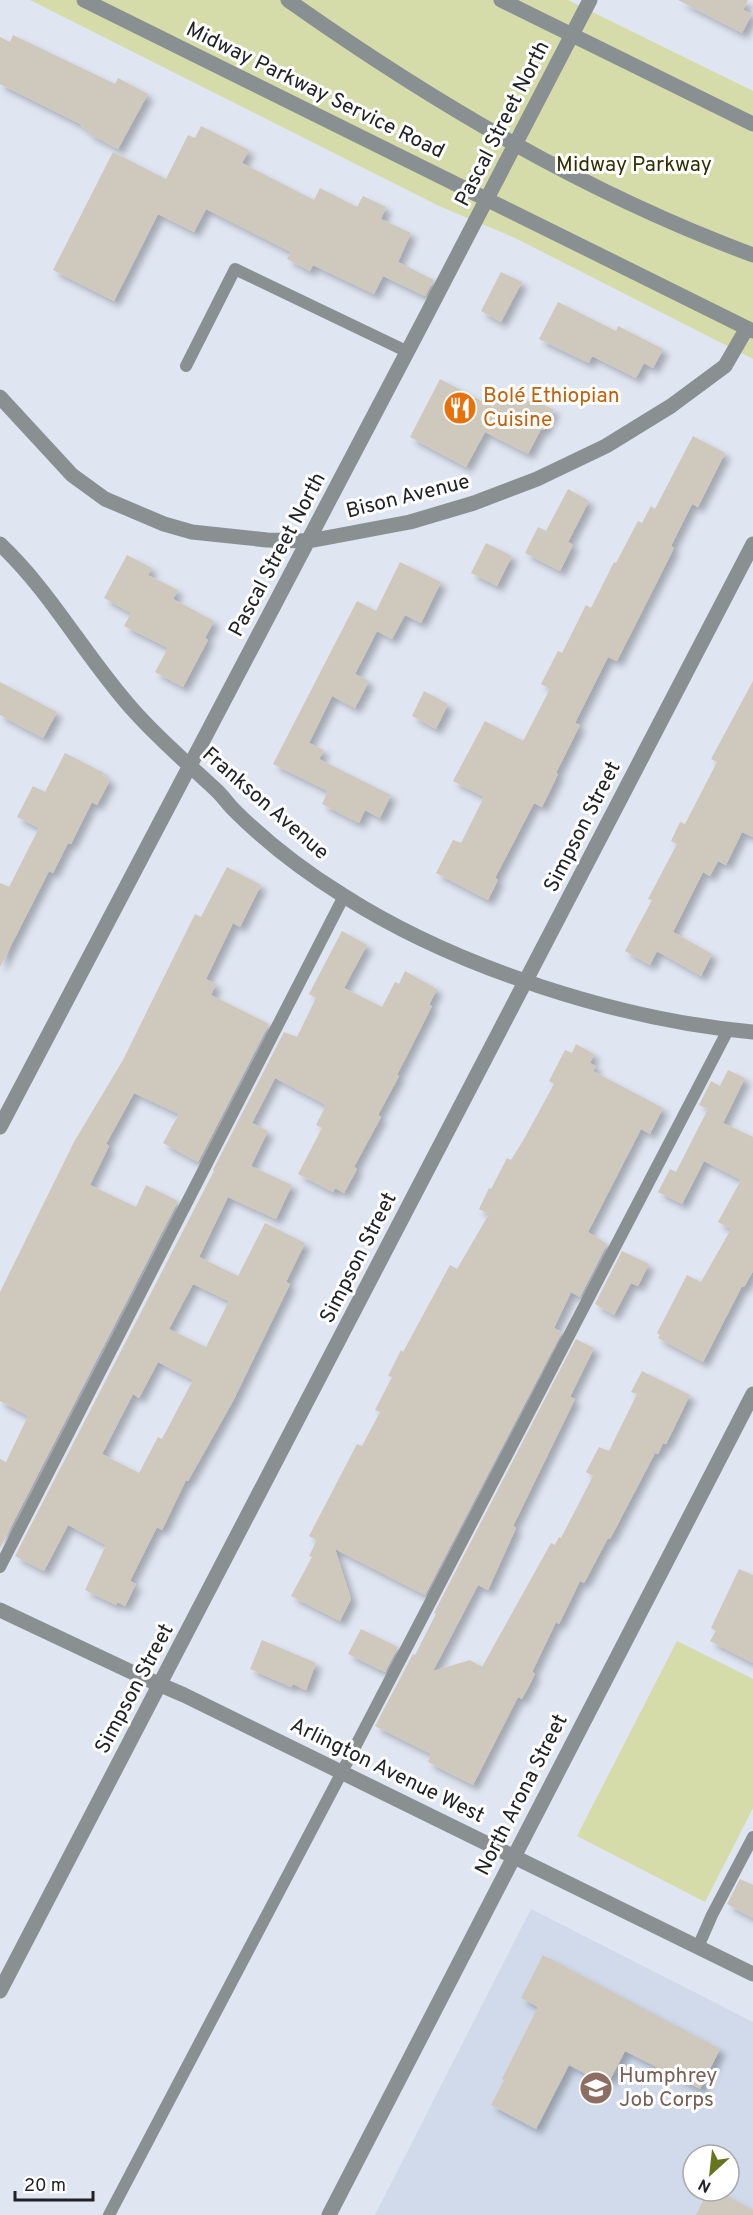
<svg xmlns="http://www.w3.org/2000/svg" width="753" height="2215" viewBox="0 0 753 2215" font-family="Overpass,sans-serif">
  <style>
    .built { fill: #d0daeb; fill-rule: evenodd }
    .green { fill: #d6dbaa }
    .building { fill: #cfc8bd; fill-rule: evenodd; filter: url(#shadow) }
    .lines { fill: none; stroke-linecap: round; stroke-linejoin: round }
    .service { stroke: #8a9092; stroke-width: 12 }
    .minor { stroke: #8a9092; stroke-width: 15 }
    .tertiary { stroke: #8a9092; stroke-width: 15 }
    .labels { text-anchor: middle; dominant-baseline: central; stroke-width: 6; stroke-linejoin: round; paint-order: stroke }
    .street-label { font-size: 21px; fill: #202226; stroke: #fff }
    .park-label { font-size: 21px; fill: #2f3103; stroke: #fff }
    .food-label { font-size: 21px; fill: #c56008; stroke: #fff; text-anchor: start }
    .education-label { font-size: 21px; fill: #785e54; stroke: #fff; text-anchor: start }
  </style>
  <defs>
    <filter id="shadow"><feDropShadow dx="5.5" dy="5.5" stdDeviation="3" flood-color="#0004"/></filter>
  </defs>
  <rect width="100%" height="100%" fill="#dfe5f1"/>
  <path class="built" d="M 531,1909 L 753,2022 L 753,2215 L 375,2215 ZM 693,2155 L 729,2155 L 729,2191 L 693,2191 Z"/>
  <path class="green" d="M 30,0 L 568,0 L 753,91 L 753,359 L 513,237 L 439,206 Z
    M 677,1641 L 753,1679 L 753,1808 L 705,1902 L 577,1836 Z"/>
  <path class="building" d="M 678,0 L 748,0 L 743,10 L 752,14 L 742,33 Z
    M 13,35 L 115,84 L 118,78 L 148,94 L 118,149 L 88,133 L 89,131 L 81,126 L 82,125 L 0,84 L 0,37 L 10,42 Z
    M 201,126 L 249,150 L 242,163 L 314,200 L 320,188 L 357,207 L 363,196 L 386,207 L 381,219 L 411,233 L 398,262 L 434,280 L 425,296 L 383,276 L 374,294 L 313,265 L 310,271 L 287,259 L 291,252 L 206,209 L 194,232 L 158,214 L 114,301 L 53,270 L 113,152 L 166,179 L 188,135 L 195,138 Z
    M 501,272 L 522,282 L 501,322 L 481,311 Z
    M 558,302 L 616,331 L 618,326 L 663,349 L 653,368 L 644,363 L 636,378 L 592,356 L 589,363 L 539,339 Z
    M 440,379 L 493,407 L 502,389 L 531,402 L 532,399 L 554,410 L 544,430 L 541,429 L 528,454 L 485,432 L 466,467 L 410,437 Z
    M 693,436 L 725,453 L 698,507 L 692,504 L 671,546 L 674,548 L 617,661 L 608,657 L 575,723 L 580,725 L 556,773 L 558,774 L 542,807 L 534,803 L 495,878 L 498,880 L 488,900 L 436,873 L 453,840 L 461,843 L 484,797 L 453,781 L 485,721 L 523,741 L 550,689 L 541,684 L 558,651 L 562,653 L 586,605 L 591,608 L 614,562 L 616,563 L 638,521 L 642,523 L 651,506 L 655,509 Z
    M 568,489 L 589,501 L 568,542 L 573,545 L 560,571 L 525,553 L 538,527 L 546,531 Z
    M 486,543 L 512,556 L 497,586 L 471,573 Z
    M 127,555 L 152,568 L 148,575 L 178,590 L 173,599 L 214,621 L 205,638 L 208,640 L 183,687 L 155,672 L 168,648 L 124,626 L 131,613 L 104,598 Z
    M 400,562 L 441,582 L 421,623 L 405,615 L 392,639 L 377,631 L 355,674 L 369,681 L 355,708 L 332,696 L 309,743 L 324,750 L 319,759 L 391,795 L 380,818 L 365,810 L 359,823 L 322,804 L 328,791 L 273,764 L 357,601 L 376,611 Z
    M 753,681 L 753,837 L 742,832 L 726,865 L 718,861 L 710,876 L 703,872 L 673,932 L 712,954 L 701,976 L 657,951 L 650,965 L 625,951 L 652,900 L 648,899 L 677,844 L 671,841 L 680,822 L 685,824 L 717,762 L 711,759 Z
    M 0,682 L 57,712 L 43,738 L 0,715 Z
    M 424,691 L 448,704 L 436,729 L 412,716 Z
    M 65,753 L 104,773 L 102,775 L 110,780 L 97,805 L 92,802 L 71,844 L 68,843 L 53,873 L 49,871 L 0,967 L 0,883 L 9,887 L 39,828 L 17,817 L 33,786 L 45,792 Z
    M 227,867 L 261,885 L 240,927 L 233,923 L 206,979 L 216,984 L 211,995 L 269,1024 L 198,1162 L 163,1143 L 179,1114 L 134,1093 L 106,1144 L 109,1146 L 90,1185 L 136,1207 L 146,1185 L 178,1201 L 0,1548 L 0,1459 L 6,1462 L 28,1416 L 0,1401 L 0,1292 L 74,1142 L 123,1060 L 195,914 L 201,917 Z
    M 342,931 L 367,945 L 344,988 L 382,1007 L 395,982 L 399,984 L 405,971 L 437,989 L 429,1005 L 432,1006 L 397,1075 L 399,1076 L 378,1115 L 381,1117 L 354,1167 L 357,1169 L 344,1193 L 335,1188 L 333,1192 L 298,1174 L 322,1128 L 316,1125 L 326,1105 L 275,1078 L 252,1123 L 268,1131 L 251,1166 L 292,1185 L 276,1219 L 228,1197 L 199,1257 L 238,1276 L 265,1223 L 305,1243 L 286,1282 L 290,1284 L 233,1401 L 188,1481 L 186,1480 L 162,1530 L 157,1527 L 130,1581 L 136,1584 L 125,1606 L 117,1602 L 116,1605 L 85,1590 L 106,1545 L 68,1525 L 44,1571 L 15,1556 L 214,1171 L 213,1170 L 284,1032 L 297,1037 L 316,998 L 309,994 ZM 193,1284 L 229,1301 L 206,1347 L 169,1329 ZM 158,1362 L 193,1380 L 162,1439 L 158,1437 L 139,1473 L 102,1454 L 133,1394 L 139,1398 Z
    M 576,1044 L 594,1054 L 590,1063 L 596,1066 L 593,1071 L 663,1108 L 650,1134 L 641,1129 L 588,1232 L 607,1244 L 580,1297 L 571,1292 L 554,1328 L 562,1332 L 425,1595 L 335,1549 L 351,1599 L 340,1621 L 291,1596 L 312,1557 L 309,1556 L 317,1540 L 309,1536 L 357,1444 L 362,1446 L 380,1412 L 375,1410 L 392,1377 L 388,1376 L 401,1350 L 403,1352 L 450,1265 L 457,1269 L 489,1214 L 479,1209 L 489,1188 L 491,1189 L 507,1158 L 511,1160 L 524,1139 L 554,1084 L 549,1081 L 565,1050 L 572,1053 Z
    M 728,1070 L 745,1078 L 723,1123 L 753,1137 L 753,1271 L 744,1287 L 742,1286 L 703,1362 L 658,1338 L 660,1335 L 657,1333 L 687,1275 L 701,1282 L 731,1229 L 718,1222 L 741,1180 L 704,1161 L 682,1204 L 658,1192 L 670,1169 L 676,1172 L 708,1109 L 699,1105 L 711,1081 L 720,1086 Z
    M 622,1251 L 649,1264 L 638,1286 L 631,1283 L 614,1315 L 595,1304 Z
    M 576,1339 L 594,1348 L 570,1397 L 575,1399 L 513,1526 L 516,1528 L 488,1590 L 478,1585 L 433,1671 L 470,1660 L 482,1667 L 551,1543 L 555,1545 L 559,1537 L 561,1538 L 593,1476 L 586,1472 L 599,1447 L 609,1451 L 637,1394 L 631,1392 L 642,1371 L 690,1395 L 666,1444 L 663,1443 L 658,1454 L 655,1453 L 610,1539 L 608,1538 L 584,1583 L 580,1581 L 559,1624 L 556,1622 L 532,1672 L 535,1674 L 522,1699 L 518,1697 L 473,1785 L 428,1762 L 431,1754 L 375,1726 L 413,1654 L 415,1655 L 436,1614 L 434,1613 Z
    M 739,1569 L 753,1575 L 753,1663 L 710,1641 L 716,1631 L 711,1628 Z
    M 361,1629 L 398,1647 L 385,1672 L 348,1654 Z
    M 262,1640 L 316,1663 L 306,1690 L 293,1684 L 291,1687 L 250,1669 Z
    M 740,1879 L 753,1885 L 753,1918 L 727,1904 Z
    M 543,1955 L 720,2049 L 700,2089 L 625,2051 L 610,2080 L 595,2072 L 592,2077 L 569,2065 L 536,2129 L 491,2105 L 504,2080 L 502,2079 L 538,2007 L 521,1998 Z
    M 708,2191 L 717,2191 L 753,2210 L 753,2215 L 696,2215 Z"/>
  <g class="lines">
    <path class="service" d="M 186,366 L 235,269 L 408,352
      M 0,1567 L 344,896
      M 698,1947 L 712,1915 L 753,1837
      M 109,2215 L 342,1772 L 728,1030"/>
    <path class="minor" d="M 84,0 L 753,331
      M 501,0 L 753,124
      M 0,397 L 72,475 L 105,499 L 164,524 L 192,532 L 267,540 L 309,541 L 410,522 L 474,503 L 537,479 L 606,446 L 671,406 L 725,366 L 747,328
      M 0,544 C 52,593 86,658 134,711 C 159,739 188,764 215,789 C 222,795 227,803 234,810 C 266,842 305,872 344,896 C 457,968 620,1020 753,1032
      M 0,1127 C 197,751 396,377 590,0
      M 0,1610 L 140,1676 L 184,1695 L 753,1974
      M 0,1991 L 753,544
      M 329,2215 L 753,1394"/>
    <path class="tertiary" d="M 288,0 C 434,103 586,193 753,255"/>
  </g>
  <defs>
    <symbol id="restaurant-disc" viewBox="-11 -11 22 22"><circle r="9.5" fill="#e8710a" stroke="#fff"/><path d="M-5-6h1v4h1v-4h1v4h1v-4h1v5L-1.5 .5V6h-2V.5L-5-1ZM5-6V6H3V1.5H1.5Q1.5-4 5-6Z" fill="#fff"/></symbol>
    <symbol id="school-disc" viewBox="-11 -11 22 22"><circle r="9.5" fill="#8d6e63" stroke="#fff"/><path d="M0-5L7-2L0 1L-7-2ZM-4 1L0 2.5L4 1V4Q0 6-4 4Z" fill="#fff"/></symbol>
  </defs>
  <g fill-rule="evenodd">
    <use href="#restaurant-disc" x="441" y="389" width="38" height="38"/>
    <use href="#school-disc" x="577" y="2069" width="38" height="38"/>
  </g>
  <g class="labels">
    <g class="street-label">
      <text transform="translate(315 91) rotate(26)">Midway Parkway Service Road</text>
      <text transform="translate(503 124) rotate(-63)">Pascal Street North</text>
      <text transform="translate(408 497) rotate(-14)">Bison Avenue</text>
      <text transform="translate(278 555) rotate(-62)">Pascal Street North</text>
      <text transform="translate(265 804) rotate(41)">Frankson Avenue</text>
      <text transform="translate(583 827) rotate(-63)">Simpson Street</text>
      <text transform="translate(359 1258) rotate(-63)">Simpson Street</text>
      <text transform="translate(135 1689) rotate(-62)">Simpson Street</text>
      <text transform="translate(387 1771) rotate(26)">Arlington Avenue West</text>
      <text transform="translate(522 1795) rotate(-63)">North Arona Street</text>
    </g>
    <g class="park-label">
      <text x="634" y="165">Midway Parkway</text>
    </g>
    <g class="food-label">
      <text x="483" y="396">Bolé Ethiopian<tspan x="483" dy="24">Cuisine</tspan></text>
    </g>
    <g class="education-label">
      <text x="619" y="2076">Humphrey<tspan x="619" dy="24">Job Corps</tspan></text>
    </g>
  </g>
  <g transform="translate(711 2173) rotate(207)"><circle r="28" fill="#ffffff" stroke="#a6a7a8" stroke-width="1.5"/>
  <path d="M0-4.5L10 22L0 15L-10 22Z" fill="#677521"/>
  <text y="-9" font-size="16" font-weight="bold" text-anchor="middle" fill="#202226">N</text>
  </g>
  <path d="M15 2191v9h78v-9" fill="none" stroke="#202226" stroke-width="3"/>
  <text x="24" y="2191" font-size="18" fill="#202226" stroke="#ffffff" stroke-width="4.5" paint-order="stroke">20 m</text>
</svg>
